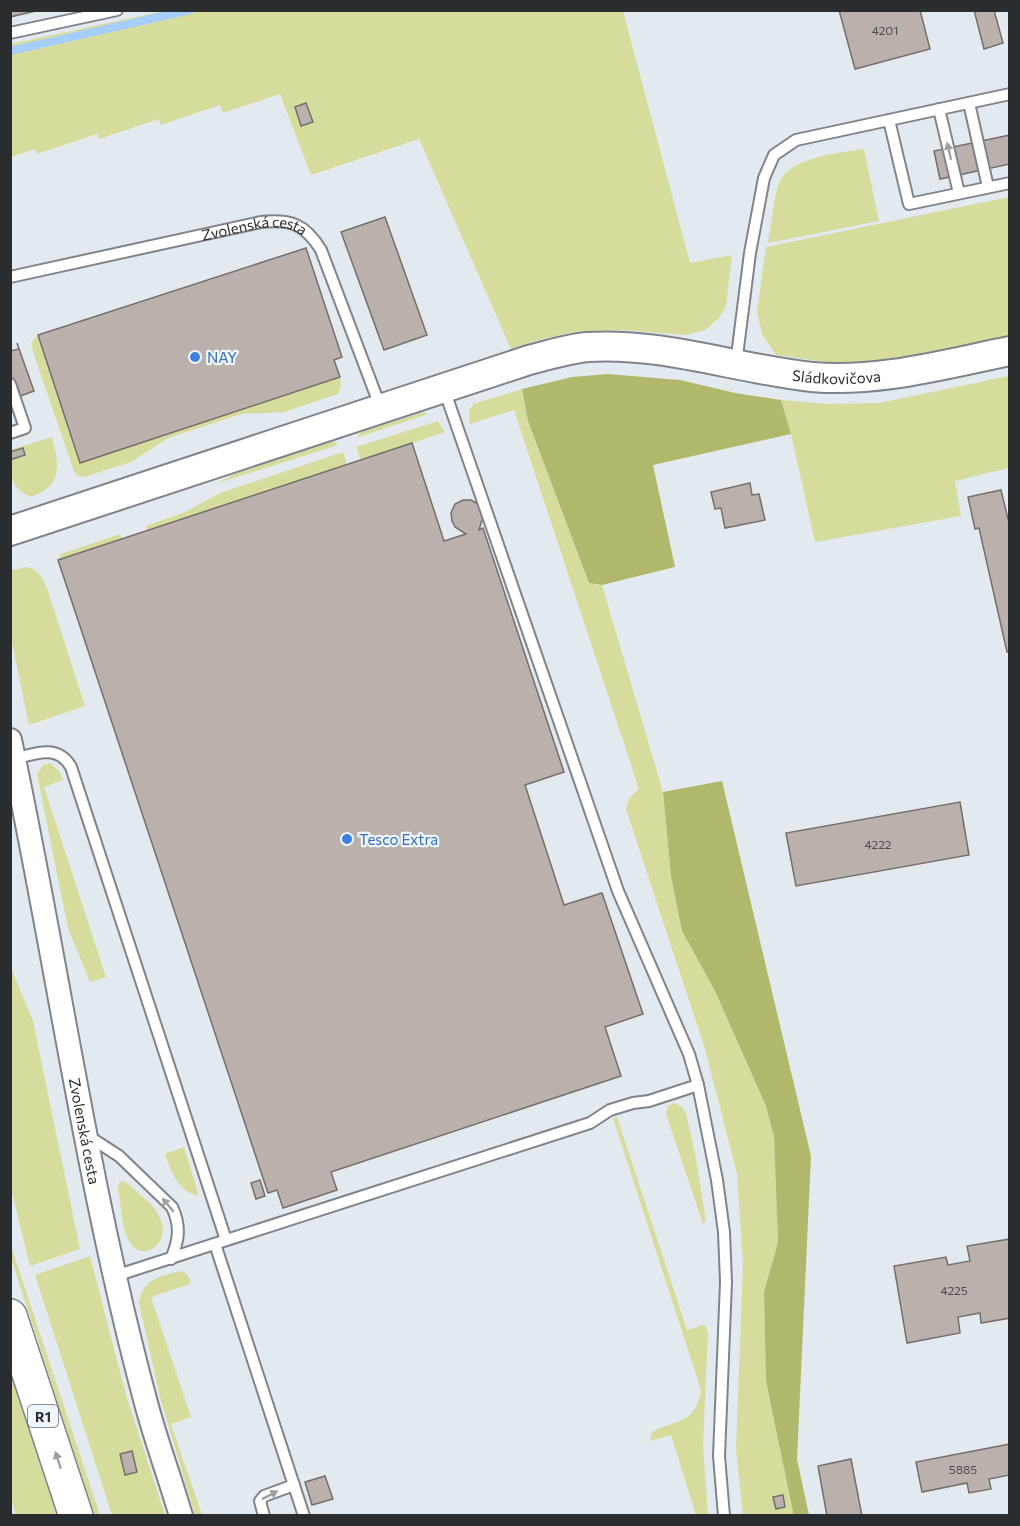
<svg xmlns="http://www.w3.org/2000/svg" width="1020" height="1526" viewBox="0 0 1020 1526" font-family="Commissioner,sans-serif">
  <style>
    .green { fill: #d6dd9c }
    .forest { fill: #b1b86c }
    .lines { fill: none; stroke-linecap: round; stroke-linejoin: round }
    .stream { stroke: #a5cdfd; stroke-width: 8 }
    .building { fill: #bab1ad; stroke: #756e6a; stroke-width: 1.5 }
    .service-casing { stroke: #7e848a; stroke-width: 14 }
    .minor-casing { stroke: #7e848a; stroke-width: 26 }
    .tertiary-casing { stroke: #7e848a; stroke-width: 32 }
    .motorway-casing { stroke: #7e848a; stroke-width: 36 }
    .service { stroke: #fff; stroke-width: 10 }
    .minor { stroke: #fff; stroke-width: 22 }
    .tertiary { stroke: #fff; stroke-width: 28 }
    .motorway { stroke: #fff; stroke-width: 33 }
    .oneway { fill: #9fa0a1 }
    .shop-dot { fill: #3f7fe0; stroke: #eff7fd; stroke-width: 2 }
    .labels { text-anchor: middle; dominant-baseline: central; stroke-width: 4.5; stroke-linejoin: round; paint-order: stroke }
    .number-label { font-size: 12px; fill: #4e4e4e }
    .shield { fill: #eff7fd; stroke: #656a6d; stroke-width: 1.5 }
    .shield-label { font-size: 14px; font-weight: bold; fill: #2a2d2f }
    .street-label { font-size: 15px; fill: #2a2d2f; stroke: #eff7fd }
    .shop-label { font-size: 15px; fill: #366cbe; stroke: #eff7fd; text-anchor: start }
  </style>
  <rect width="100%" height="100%" fill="#e2eaf0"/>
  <path class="green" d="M 164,11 L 623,11 L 690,263 L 732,255 L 726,306 L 719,318 L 705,330 L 686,335 L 622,330 L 581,331 L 542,339 L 511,349 L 419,139 L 311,175 L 280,94 L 223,113 L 220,105 L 161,125 L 159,119 L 99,139 L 97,134 L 37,154 L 35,149 L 11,157 L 10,44 Z
    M 864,149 L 879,221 L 768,243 C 771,228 774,195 779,183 C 791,156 839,153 864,149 Z
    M 1009,197 L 1009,339 L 917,359 L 840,364 L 776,355 L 762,334 L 757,312 L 766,247 Z
    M 38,335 L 80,463 L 340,377 L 341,387 L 338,394 L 284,412 L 241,414 L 168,438 L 131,462 L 84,477 L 78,476 L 74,471 L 33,352 L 31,343 Z
    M 1009,376 L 1009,468 L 955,481 L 961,516 L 815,542 L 791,434 L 781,400 L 828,404 L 879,403 Z
    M 522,389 L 528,421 L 589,583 L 602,585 L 663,792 L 671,876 L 682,931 L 715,991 L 766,1106 L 774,1137 L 778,1242 L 764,1292 L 766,1381 L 793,1512 L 792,1515 L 743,1515 L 736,1449 L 743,1263 L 737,1174 L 705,1049 L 626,809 L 629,798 L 639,789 L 514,410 L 470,424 L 469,411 L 473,404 Z
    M 423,412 L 428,414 L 356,438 L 361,432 Z
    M 438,421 L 445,432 L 361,460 L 356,447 Z
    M 52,437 C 60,466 62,487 30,497 C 7,484 11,474 10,450 Z
    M 330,442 L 335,442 L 338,445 L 215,484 L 237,473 Z
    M 343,452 L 347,465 L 148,531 L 146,526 L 185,512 L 220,493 Z
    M 120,534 L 122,539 L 58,560 L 61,554 Z
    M 26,567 C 38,569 42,577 47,588 L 85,706 L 29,725 L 11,638 L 11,571 Z
    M 50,763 L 59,771 L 63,780 L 44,787 L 106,977 L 90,982 L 68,928 L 37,774 L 43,765 Z
    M 10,959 L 13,973 L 33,1021 L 80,1249 L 30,1266 L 11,1188 Z
    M 674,1103 L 681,1106 L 686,1113 L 695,1153 L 706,1221 L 703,1224 L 666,1114 L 668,1106 Z
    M 617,1117 L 687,1330 L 702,1325 L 705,1326 L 708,1332 L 703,1445 L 708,1515 L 696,1515 L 671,1435 L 650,1441 L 652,1432 C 677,1419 696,1424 701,1390 L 613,1118 Z
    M 184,1147 L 199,1196 C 179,1193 171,1171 165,1154 Z
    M 122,1181 L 126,1182 C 137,1193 156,1205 161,1220 C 170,1243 143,1265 129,1241 C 122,1230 121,1203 118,1190 L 119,1183 Z
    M 11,1246 L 100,1515 L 94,1515 L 11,1258 Z
    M 90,1256 L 126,1395 L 165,1515 L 112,1515 L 35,1275 Z
    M 180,1271 C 185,1272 192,1277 190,1284 L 151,1297 L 191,1417 L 171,1424 L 202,1515 L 195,1515 L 160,1397 L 139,1303 C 143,1278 159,1277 180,1271 Z
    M 10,1372 L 58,1515 L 16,1515 L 11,1498 Z"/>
  <path class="forest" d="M 607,374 L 680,380 L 735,393 L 781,400 L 791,434 L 653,465 L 675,567 L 602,585 L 589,583 L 528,421 L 522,389 L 572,377 Z
    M 722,781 L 811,1156 L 797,1459 L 809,1515 L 792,1515 L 793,1512 L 766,1381 L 764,1292 L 778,1242 L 774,1137 L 766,1106 L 715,991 L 682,931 L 671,876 L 663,792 Z"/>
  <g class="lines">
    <path class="stream" d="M 10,51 L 190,10"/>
  </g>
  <path class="building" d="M 10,10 L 40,10 L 10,17 Z
    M 839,10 L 920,10 L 930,49 L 855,69 Z
    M 974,10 L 994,10 L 1003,43 L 984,49 Z
    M 306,103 L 313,122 L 301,126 L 295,107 Z
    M 1010,135 L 1010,164 L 940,179 L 934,151 Z
    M 385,217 L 427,335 L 384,350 L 341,232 Z
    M 306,248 L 342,357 L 334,360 L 340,377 L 80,463 L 38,335 Z
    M 17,343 L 34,391 L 10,400 L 10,351 L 19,349 Z
    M 412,443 L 444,541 L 466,534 L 455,527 L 452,521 L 451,513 L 455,504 L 463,500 L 471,500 L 478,504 L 483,511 L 483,517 L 479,530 L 483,528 L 564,772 L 525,785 L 564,905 L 602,893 L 643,1014 L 605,1027 L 621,1076 L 331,1172 L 337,1190 L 283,1208 L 277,1190 L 268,1193 L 58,560 Z
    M 23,448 L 25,455 L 10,460 L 10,452 Z
    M 750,483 L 752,495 L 759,494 L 765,520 L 725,528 L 721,508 L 715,509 L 711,492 Z
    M 1001,490 L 1010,527 L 1010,651 L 1007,652 L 979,528 L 975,529 L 968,497 Z
    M 960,802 L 969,855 L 796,886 L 786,833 Z
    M 260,1180 L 265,1196 L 256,1199 L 251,1183 Z
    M 1010,1239 L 1010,1318 L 981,1323 L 980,1313 L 958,1317 L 960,1333 L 907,1343 L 894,1266 L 946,1257 L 948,1265 L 970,1261 L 967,1246 Z
    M 1010,1444 L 1010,1475 L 989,1479 L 991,1489 L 969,1493 L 967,1483 L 922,1492 L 916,1462 Z
    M 132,1451 L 137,1472 L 125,1475 L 120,1454 Z
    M 851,1459 L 862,1516 L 827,1516 L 818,1466 Z
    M 325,1476 L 333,1499 L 312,1505 L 305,1482 Z
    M 783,1495 L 785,1507 L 776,1509 L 773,1497 Z"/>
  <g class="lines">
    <defs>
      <g id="service">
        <path d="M 10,33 L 117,10"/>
        <path d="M 969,103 L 988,187"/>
        <path d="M 939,109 L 959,193"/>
        <path d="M 889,120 L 909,204 L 1010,183"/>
        <path id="s1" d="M 10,277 L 261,222 C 291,219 305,224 321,250 L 380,406"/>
        <path d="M 736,364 L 750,253 L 764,178 L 774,155 L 796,140 L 1010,94"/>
        <path d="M 10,384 L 25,428 L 10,433"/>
        <path d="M 444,389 L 618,891 L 689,1054 L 698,1085 L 717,1180 L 724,1232 L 726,1282 L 719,1456 L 724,1516"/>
        <path d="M 14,759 C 36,753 58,744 71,767 L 226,1240"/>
        <path d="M 88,1136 L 119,1156 L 172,1207 C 181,1226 179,1240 171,1259"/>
        <path d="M 215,1244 L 304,1516"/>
        <path d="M 115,1276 L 590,1123 L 610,1110 L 633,1103 L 649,1101 L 698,1085"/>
        <path d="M 264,1516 L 260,1501 L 264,1496 L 294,1485"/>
      </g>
      <g id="minor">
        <path id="s2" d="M 10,740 C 57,960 87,1185 146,1403 C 156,1441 170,1478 181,1516"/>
      </g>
      <g id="tertiary">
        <path id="s3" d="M 10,531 L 529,360 C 548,355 568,349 587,347 C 664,342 736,369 812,377 C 878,383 945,364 1010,351"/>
      </g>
      <path id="motorway" d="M 10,1316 L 76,1516"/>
    </defs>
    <use href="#service" class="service-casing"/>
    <use href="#minor" class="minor-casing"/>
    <use href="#tertiary" class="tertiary-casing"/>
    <use href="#motorway" class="motorway-casing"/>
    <use href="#service" class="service"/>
    <use href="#minor" class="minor"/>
    <use href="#tertiary" class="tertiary"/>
    <use href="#motorway" class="motorway"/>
  </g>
  <defs><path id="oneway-solid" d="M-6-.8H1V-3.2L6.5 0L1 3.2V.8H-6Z" transform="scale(1.5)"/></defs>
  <g class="oneway">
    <use href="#oneway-solid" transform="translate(949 151) rotate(-103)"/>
    <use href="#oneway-solid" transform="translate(168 1205) rotate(-130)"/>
    <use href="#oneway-solid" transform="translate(58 1460) rotate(-108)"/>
    <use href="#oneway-solid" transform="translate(270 1495) rotate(-27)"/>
  </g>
  <g class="shop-dot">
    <circle cx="195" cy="357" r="6"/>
    <circle cx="347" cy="839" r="6"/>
  </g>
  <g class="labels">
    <g class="number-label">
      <text x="885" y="30">4201</text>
      <text x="878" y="844">4222</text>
      <text x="954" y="1290">4225</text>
      <text x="963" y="1469">5885</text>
    </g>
    <rect class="shield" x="28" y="1405" width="30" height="22" rx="4.5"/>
    <g class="shield-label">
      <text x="43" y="1416">R1</text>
    </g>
    <g class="street-label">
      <text stroke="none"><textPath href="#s1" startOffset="250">Zvolenská cesta</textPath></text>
      <text stroke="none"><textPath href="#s3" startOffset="858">Sládkovičova</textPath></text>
      <text stroke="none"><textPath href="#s2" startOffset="398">Zvolenská cesta</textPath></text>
    </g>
    <g class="shop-label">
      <text x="207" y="357">NAY</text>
      <text x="359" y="839">Tesco Extra</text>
    </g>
  </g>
  <rect width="1020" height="1526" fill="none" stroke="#2a2d2f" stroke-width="24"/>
</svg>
